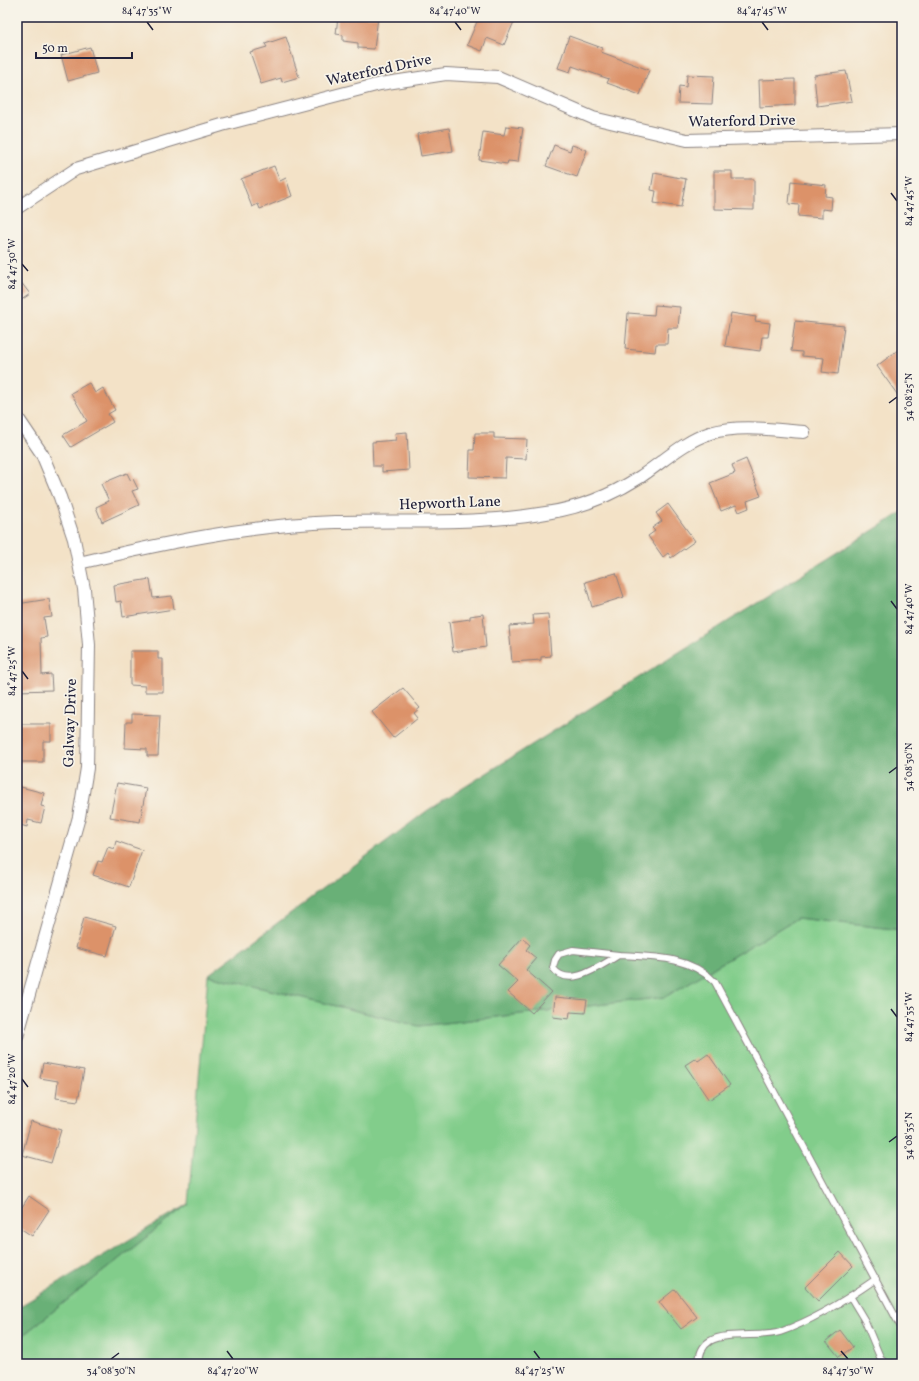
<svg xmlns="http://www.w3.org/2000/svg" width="919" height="1381" viewBox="0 0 919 1381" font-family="Vollkorn,serif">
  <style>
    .green { fill: #82cd8b; stroke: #527863 }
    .forest { fill: #69b077; stroke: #466959 }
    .building { fill: #dc9269 }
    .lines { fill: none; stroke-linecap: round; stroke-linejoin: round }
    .lane-casing { stroke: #8a8281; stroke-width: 8 }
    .street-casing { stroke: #8a8281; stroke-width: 14 }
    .lane { stroke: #fff; stroke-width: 6 }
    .street { stroke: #fff; stroke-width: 12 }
    .ticks { fill: none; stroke: #22223b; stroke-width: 1.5 }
    .labels { text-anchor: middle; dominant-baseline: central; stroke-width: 3.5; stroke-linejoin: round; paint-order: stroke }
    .street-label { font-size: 15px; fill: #22223b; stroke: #f7f3e8 }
    .neatline { fill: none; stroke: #22223b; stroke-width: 1.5 }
    .ticks-label { font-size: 10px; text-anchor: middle; fill: #22223b }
  </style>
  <rect width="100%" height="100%" fill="#f7f3e8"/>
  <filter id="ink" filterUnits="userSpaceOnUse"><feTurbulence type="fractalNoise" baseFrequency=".025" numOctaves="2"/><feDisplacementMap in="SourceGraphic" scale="8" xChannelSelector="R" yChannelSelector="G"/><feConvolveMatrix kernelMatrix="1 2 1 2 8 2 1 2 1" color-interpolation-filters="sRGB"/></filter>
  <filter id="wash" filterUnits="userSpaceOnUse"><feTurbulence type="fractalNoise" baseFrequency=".012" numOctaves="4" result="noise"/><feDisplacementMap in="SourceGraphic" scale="16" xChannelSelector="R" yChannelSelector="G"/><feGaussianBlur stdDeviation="0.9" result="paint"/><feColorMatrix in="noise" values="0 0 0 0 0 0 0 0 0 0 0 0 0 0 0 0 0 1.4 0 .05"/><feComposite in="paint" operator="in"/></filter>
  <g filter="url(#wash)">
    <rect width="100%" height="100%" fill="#f3e2c7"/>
    <path class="green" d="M 797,918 L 902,930 L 902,1364 L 17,1364 L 17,1340 L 188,1204 L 208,975 L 419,1026 L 665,997 Z"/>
    <path class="forest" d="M 902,512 L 902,930 L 797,918 L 665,997 L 419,1026 L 208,975 L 428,810 Z
      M 188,1204 L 17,1340 L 17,1308 Z"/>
    <g id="blocks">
      <path class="building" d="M 338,17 L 378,17 L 374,49 L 358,48 L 358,43 L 343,41 L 343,35 L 336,34 Z
        M 479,17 L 516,17 L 504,45 L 487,38 L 482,51 L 467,45 Z
        M 569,36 L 602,48 L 601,52 L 649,70 L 640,95 L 607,83 L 609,79 L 572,66 L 570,72 L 558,68 Z
        M 286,37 L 299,77 L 282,82 L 281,78 L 261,84 L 250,52 L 267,47 L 265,44 Z
        M 90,47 L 97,73 L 68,81 L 61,55 Z
        M 846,71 L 852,101 L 817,106 L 814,75 Z
        M 687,75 L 714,76 L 712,104 L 678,103 L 679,86 L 686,87 Z
        M 795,79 L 795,105 L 760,107 L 759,80 Z
        M 506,126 L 523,128 L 518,162 L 508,161 L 507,164 L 479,160 L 483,132 L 504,135 Z
        M 449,128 L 453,151 L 421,156 L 417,134 Z
        M 554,145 L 570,151 L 572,145 L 587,150 L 577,177 L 546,166 Z
        M 274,166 L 280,181 L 286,178 L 292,196 L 260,209 L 258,204 L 252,207 L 241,179 Z
        M 714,171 L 732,171 L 732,179 L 754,179 L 754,210 L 714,209 Z
        M 654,173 L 686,179 L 681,207 L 654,203 L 656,191 L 651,190 Z
        M 791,181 L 826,185 L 825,196 L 832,197 L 831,210 L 822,209 L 822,218 L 798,216 L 799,205 L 789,204 Z
        M 17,277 L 30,294 L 17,303 Z
        M 655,305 L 680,307 L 678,328 L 668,328 L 667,344 L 656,344 L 655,352 L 625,349 L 628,313 L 654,315 Z
        M 731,313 L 756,317 L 755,321 L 770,323 L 768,337 L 762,337 L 760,351 L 725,346 Z
        M 795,321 L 844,326 L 838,374 L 822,372 L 824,358 L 802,356 L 802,352 L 791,351 Z
        M 898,350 L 902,355 L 902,401 L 877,366 Z
        M 89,383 L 95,393 L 103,388 L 115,410 L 108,414 L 113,422 L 71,447 L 63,435 L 87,421 L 71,393 Z
        M 407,432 L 409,470 L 382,472 L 382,466 L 373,466 L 372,442 L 396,440 L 395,433 Z
        M 475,433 L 494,433 L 494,438 L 527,439 L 526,459 L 506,458 L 505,478 L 469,477 L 470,450 L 474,450 Z
        M 746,459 L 761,496 L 747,501 L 749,508 L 739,512 L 736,505 L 721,511 L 710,483 L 735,473 L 732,465 Z
        M 127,473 L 131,481 L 133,479 L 138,489 L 132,491 L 139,505 L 102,522 L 96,507 L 109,501 L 101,484 Z
        M 668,504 L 695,541 L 671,558 L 668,553 L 663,557 L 648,536 L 655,531 L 652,528 L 662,521 L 656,513 Z
        M 616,573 L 624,597 L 592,607 L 585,582 Z
        M 150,579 L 153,598 L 172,596 L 174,609 L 123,617 L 121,601 L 116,602 L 114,585 Z
        M 49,599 L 52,617 L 44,618 L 47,637 L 41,638 L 42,675 L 51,674 L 52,690 L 17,691 L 17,655 L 19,655 L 17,604 Z
        M 483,614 L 486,647 L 453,652 L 449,622 L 470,619 L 470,616 Z
        M 548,614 L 551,656 L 541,657 L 541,660 L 512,662 L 509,626 L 534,624 L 533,615 Z
        M 130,651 L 158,651 L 158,659 L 163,659 L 163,692 L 145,692 L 145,686 L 130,685 Z
        M 403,688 L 420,708 L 414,713 L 418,718 L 393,738 L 372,712 Z
        M 132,714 L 160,715 L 158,756 L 147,756 L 147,749 L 125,748 L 126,722 L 132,722 Z
        M 17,724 L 51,724 L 51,741 L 43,741 L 43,762 L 17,762 Z
        M 117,783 L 146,788 L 140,822 L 110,817 Z
        M 17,786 L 44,793 L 41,806 L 45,807 L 41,823 L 28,820 L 27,827 L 17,824 Z
        M 116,841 L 142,850 L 129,887 L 93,875 L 98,861 L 102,862 L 108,847 L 114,849 Z
        M 84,917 L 116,926 L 107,956 L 76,948 Z
        M 522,938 L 530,945 L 526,950 L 536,958 L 526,970 L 551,992 L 532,1013 L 508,992 L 518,982 L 498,965 Z
        M 555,997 L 587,1000 L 585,1013 L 570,1012 L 569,1019 L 553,1017 Z
        M 708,1054 L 730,1085 L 709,1100 L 685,1065 L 696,1058 L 698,1061 Z
        M 43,1063 L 84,1070 L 78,1101 L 56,1098 L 58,1081 L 40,1078 Z
        M 31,1121 L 61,1130 L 51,1163 L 22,1155 Z
        M 29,1196 L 49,1210 L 32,1236 L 17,1226 L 17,1215 Z
        M 840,1252 L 853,1266 L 818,1301 L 805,1287 Z
        M 675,1289 L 697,1317 L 681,1329 L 659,1302 Z
        M 840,1330 L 853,1347 L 839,1357 L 826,1341 Z"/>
    </g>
  </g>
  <g filter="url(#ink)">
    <use href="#blocks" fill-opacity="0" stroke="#8a8281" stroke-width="1"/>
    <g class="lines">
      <defs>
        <path id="lane" d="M 573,950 L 619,955 C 601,965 569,990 553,968 L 555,960 L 559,954 Z
          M 619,955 C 653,957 690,956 715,982 L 902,1329
          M 850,1296 L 865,1321 L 880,1357 L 885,1364
          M 699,1364 C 699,1355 702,1346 710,1341 C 727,1331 761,1338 780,1332 C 814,1320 846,1300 876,1279
          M 899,1364 L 902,1361"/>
        <path id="street" d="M 17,208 L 76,169 L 222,125 L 380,84 L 446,74 L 498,77 L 593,118 L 687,140 L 902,134
          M 17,417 L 42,454 L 60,497 L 74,539 L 84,589 L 89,645 L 87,768 L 79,817 L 17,1037
          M 79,563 C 164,543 248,525 335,522 C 406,520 476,525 546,513 C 580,508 612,495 640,477 C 664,461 683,442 710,433 C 740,424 774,430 804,432"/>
      </defs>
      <use href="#lane" class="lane-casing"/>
      <use href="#street" class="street-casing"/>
      <use href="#lane" class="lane"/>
      <use href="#street" class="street"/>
    </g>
  </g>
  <path class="ticks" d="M 147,22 L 153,30M 455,22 L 461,30M 762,22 L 768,30M 891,193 L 897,201M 22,264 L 28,271M 889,403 L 897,397M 891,601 L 897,609M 22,671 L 28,679M 889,773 L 897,767M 891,1009 L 897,1017M 22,1079 L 28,1087M 889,1142 L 897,1136M 227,1351 L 233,1359M 534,1351 L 540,1359M 841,1351 L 848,1359M 111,1359 L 119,1353"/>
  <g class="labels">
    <g class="street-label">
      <text transform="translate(379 71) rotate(-12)">Waterford Drive</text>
      <text transform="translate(742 122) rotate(-1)">Waterford Drive</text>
      <text transform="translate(450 504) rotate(-2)">Hepworth Lane</text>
      <text transform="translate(71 723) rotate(-88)">Galway Drive</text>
    </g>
  </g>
  <rect width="919" height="1381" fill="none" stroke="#f7f3e8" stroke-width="44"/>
  <path d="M36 52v6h96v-6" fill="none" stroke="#22223b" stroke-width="2"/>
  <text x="42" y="52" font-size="12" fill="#22223b" stroke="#f7f3e8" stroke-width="3" paint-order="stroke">50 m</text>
  <rect x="22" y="22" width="875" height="1337" class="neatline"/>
  <g class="ticks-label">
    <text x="147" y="14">84°47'35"W</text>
    <text x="455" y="14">84°47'40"W</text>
    <text x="762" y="14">84°47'45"W</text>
    <text transform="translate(908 201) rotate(-90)" y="4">84°47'45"W</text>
    <text transform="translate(11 264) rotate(-90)" y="4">84°47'30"W</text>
    <text transform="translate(908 397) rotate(-90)" y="4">34°08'25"N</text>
    <text transform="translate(908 609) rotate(-90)" y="4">84°47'40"W</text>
    <text transform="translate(11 671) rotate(-90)" y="4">84°47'25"W</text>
    <text transform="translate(908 767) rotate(-90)" y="4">34°08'30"N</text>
    <text transform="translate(908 1017) rotate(-90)" y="4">84°47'35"W</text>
    <text transform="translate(11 1079) rotate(-90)" y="4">84°47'20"W</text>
    <text transform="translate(908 1136) rotate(-90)" y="4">34°08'35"N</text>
    <text x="111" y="1374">34°08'30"N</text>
    <text x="233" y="1374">84°47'20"W</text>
    <text x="540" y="1374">84°47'25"W</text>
    <text x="848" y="1374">84°47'30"W</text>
  </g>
</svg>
